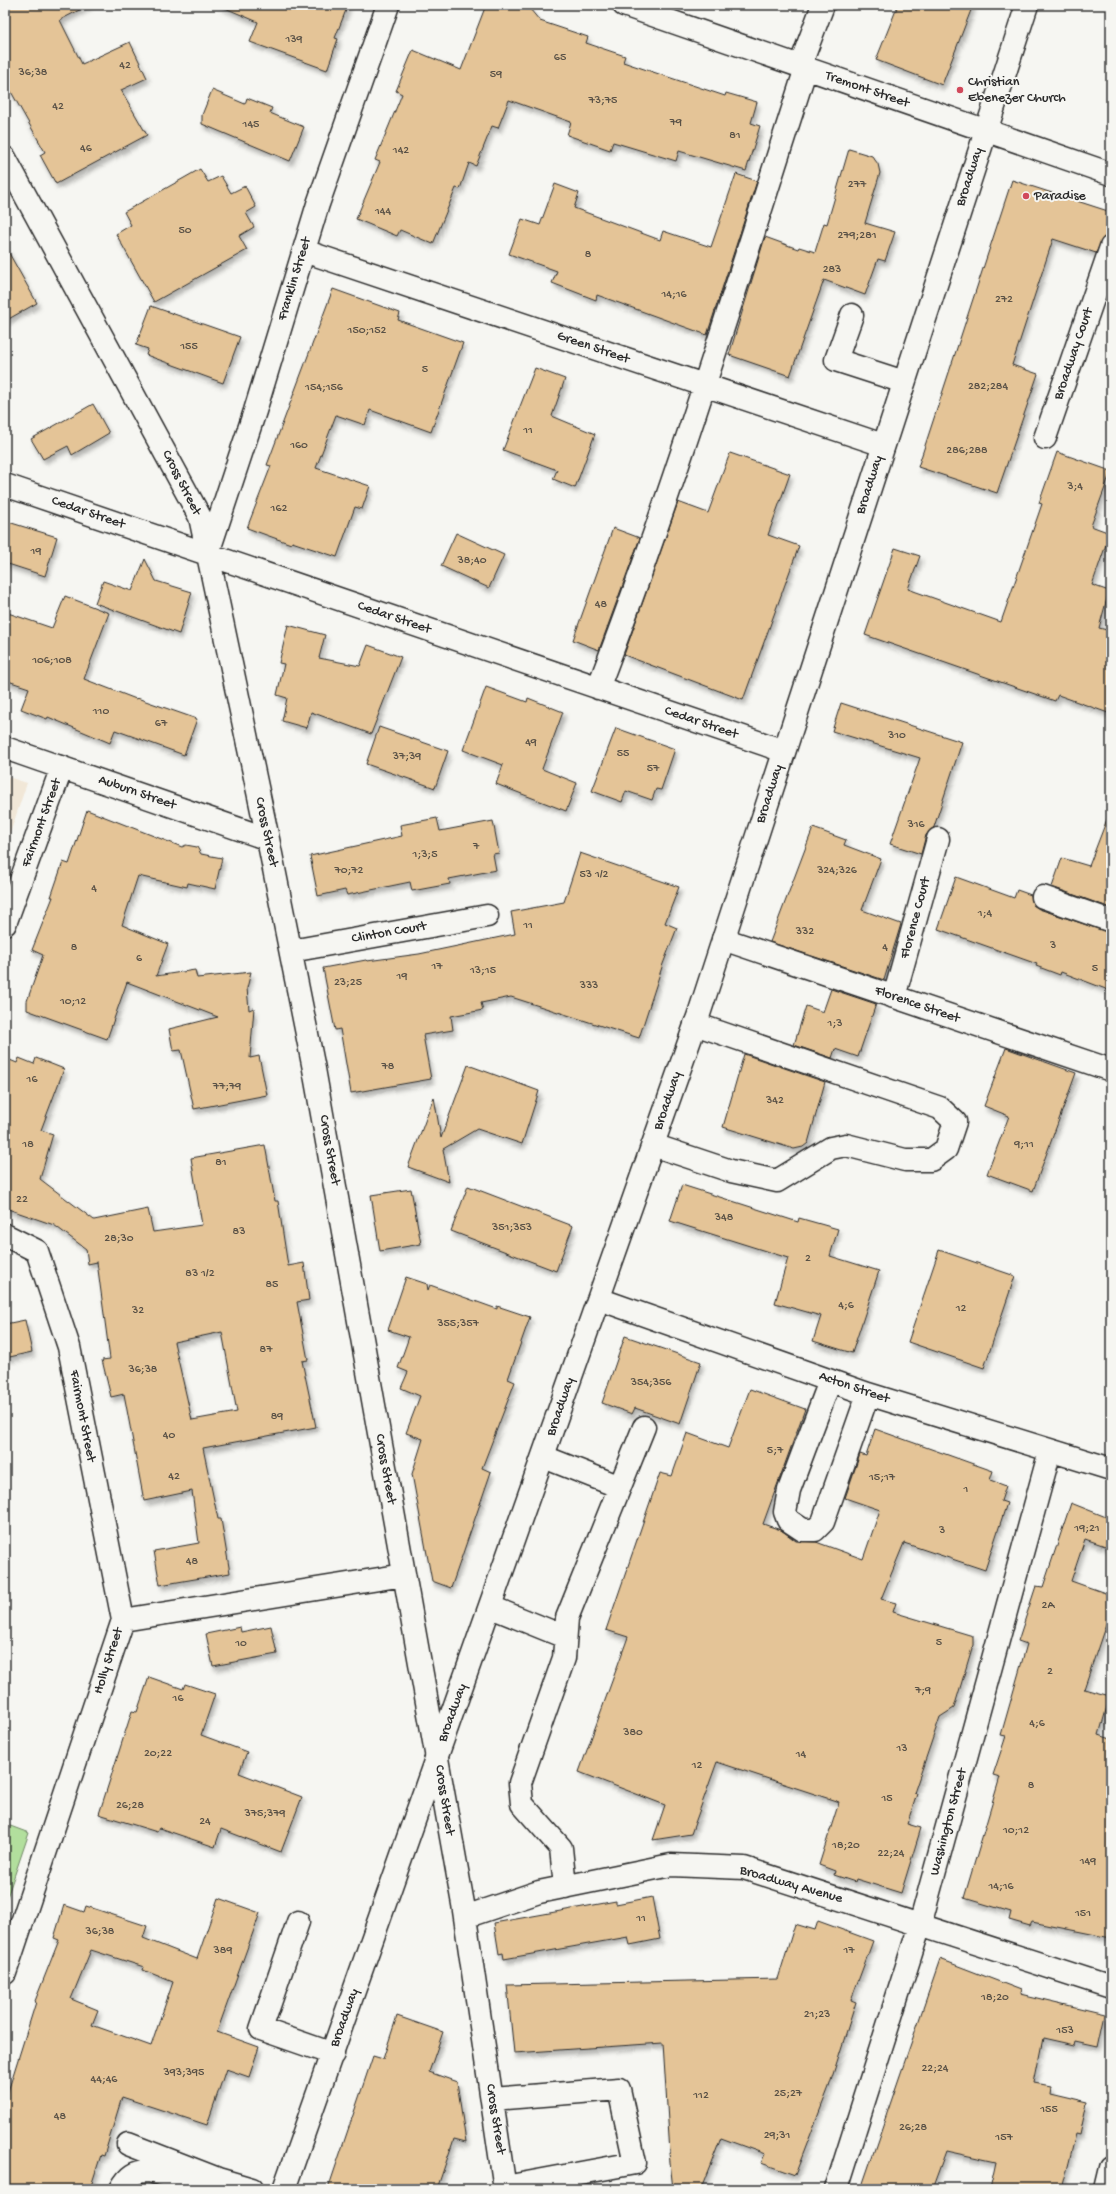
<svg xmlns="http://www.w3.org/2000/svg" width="1116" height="2194" viewBox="0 0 1116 2194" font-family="'Gochi Hand',sans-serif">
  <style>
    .built { fill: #f1e7d7 }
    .green { fill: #b2df9d; stroke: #6e8564 }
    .building { fill: #e4c497; stroke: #2b2b2b; fill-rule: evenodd; filter: url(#shadow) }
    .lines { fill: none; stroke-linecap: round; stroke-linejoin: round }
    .minor-casing { stroke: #2b2b2b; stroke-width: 25 }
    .major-casing { stroke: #2b2b2b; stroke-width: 25 }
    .minor { stroke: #f6f6f2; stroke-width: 22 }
    .major { stroke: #f6f6f2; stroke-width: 22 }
    .poi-dot { fill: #d1495b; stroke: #f6f6f2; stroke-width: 1.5 }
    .labels { text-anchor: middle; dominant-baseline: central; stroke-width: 4; stroke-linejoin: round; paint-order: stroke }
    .number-label { font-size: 12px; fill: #595146 }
    .poi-label { font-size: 14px; fill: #2b2b2b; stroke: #f6f6f2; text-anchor: start }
    .street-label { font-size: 14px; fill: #2b2b2b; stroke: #f6f6f2 }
  </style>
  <defs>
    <filter id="shadow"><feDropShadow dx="2.5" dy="4.5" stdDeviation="2" flood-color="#0004"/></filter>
  </defs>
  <rect width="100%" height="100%" fill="#f6f6f2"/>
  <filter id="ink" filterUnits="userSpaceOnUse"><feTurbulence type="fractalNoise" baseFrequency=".025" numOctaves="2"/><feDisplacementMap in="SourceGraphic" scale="8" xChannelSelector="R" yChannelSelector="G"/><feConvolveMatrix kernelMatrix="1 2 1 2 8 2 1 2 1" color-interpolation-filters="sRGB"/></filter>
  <g filter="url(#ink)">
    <path class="built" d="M 5,776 L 27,783 L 5,848 Z"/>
    <path class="green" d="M 5,1824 L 29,1833 L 5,1903 Z"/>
    <path class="building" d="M 5,5 L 89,5 L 60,20 L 82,64 L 130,42 L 147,78 L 121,90 L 147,135 L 56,184 L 40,155 L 45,152 L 5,81 Z
      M 218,5 L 348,5 L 335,38 L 338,39 L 327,70 L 250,42 L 258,22 Z
      M 486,5 L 525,6 L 530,9 L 540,21 L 588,37 L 586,43 L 625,56 L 623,62 L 725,96 L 726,93 L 757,102 L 751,123 L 760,126 L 746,171 L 679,151 L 676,161 L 613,142 L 610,150 L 567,135 L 571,122 L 509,100 L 498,128 L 492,126 L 476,166 L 469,163 L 460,189 L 456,188 L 433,244 L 400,230 L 397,236 L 356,219 L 380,162 L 375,160 L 402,94 L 396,91 L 413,50 L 461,70 Z
      M 898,5 L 973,5 L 942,85 L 876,60 Z
      M 212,90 L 245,104 L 247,98 L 272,108 L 270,113 L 304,127 L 290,161 L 202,124 L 202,115 Z
      M 849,149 L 872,156 L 878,164 L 880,173 L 865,223 L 895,232 L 885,261 L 878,259 L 865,295 L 824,280 L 790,376 L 729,355 L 765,237 L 798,249 L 799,247 L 815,252 L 824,223 L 827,224 Z
      M 200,169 L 208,182 L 221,176 L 231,193 L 245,186 L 256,207 L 246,213 L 254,227 L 239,236 L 247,250 L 154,302 L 116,234 L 131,225 L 124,212 Z
      M 736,174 L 757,181 L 707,335 L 597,295 L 596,300 L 552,283 L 557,271 L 509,254 L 522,219 L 540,225 L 555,184 L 579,193 L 574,208 L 660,240 L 663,231 L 711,247 Z
      M 1012,180 L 1111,212 L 1111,235 L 1103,238 L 1096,253 L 1053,239 L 1012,365 L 1038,374 L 997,493 L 918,467 Z
      M 5,246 L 37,303 L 5,321 Z
      M 333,289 L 400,313 L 398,320 L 463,343 L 431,432 L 370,410 L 365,425 L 336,415 L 316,468 L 370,486 L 362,509 L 355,507 L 337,557 L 292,542 L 291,544 L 247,528 L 271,466 L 267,465 Z
      M 151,306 L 240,337 L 223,383 L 146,355 L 148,349 L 136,345 Z
      M 535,368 L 565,379 L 552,416 L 595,434 L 575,488 L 553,479 L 557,470 L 503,450 Z
      M 93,404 L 109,433 L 72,455 L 68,446 L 43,459 L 31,439 Z
      M 1057,452 L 1111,471 L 1091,526 L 1110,533 L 1092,585 L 1109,591 L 1099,628 L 1111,631 L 1111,714 L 1058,695 L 1055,701 L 865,635 L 895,548 L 920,556 L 908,589 L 1001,622 L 1042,504 L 1039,503 Z
      M 730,453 L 790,474 L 768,535 L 799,546 L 743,700 L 624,655 L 678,502 L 708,513 Z
      M 5,521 L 57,537 L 45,576 L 5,563 Z
      M 613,528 L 640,538 L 599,650 L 573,640 Z
      M 456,533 L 504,555 L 489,588 L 441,566 Z
      M 145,559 L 156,581 L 192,592 L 179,634 L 95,603 L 103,581 L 132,591 Z
      M 65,596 L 109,613 L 84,679 L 136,699 L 137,698 L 197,719 L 184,755 L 115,730 L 110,743 L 48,717 L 47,719 L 21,709 L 29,688 L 5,680 L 5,612 L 52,628 Z
      M 288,625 L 325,635 L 319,658 L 360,666 L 368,645 L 401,657 L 371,734 L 311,712 L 307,728 L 282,721 L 287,698 L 277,695 L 284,664 L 279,663 Z
      M 486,687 L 527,702 L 528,698 L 563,712 L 542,769 L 577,783 L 566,811 L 496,784 L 503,765 L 463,750 Z
      M 841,703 L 962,742 L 934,827 L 926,835 L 921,854 L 890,844 L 920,758 L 832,731 Z
      M 379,727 L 448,751 L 435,788 L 366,764 Z
      M 616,728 L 675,749 L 661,790 L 656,789 L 652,800 L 626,791 L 622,802 L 592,791 Z
      M 87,810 L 182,847 L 186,845 L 197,847 L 201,854 L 222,858 L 215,889 L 188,883 L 187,887 L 138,876 L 122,925 L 168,944 L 156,976 L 195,970 L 197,978 L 251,972 L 247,988 L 249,1010 L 254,1008 L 250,1058 L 259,1056 L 267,1095 L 194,1109 L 181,1050 L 173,1051 L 169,1029 L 218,1017 L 127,982 L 107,1039 L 27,1010 L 27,1001 L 43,955 L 32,950 L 53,897 L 51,897 L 63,862 L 69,864 Z
      M 1109,814 L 1111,814 L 1111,908 L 1052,887 L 1062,858 L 1089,866 Z
      M 437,818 L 440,831 L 493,821 L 499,853 L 493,854 L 496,870 L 449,879 L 450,884 L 412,891 L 410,882 L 347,895 L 345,890 L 318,896 L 310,856 L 402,836 L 400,825 Z
      M 813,828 L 846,840 L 844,845 L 881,859 L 862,910 L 901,924 L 884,980 L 770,942 Z
      M 580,853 L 679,887 L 665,923 L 677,928 L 663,964 L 639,1038 L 511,997 L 481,1003 L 483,1010 L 451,1016 L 453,1030 L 423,1035 L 431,1079 L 351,1093 L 340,1029 L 335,1030 L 323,968 L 366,960 L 367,961 L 419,954 L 515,934 L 511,912 L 564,902 Z
      M 956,877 L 1014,898 L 1017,890 L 1031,895 L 1033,905 L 1039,909 L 1111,933 L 1111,991 L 1061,972 L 1060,975 L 1036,966 L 1037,964 L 938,929 Z
      M 831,989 L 876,1004 L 858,1057 L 835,1049 L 832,1058 L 794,1045 L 806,1006 L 823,1012 Z
      M 1006,1048 L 1076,1073 L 1033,1191 L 987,1174 L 1009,1116 L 984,1106 Z
      M 744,1054 L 825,1082 L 808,1143 L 803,1147 L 794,1149 L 723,1127 Z
      M 5,1058 L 17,1063 L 19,1058 L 34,1064 L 36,1058 L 64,1069 L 41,1130 L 53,1134 L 40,1179 L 94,1220 L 148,1209 L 153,1232 L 202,1225 L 191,1158 L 265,1145 L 275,1201 L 278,1201 L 288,1266 L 304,1263 L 309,1300 L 297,1302 L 308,1360 L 302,1361 L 316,1427 L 203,1448 L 218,1519 L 221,1519 L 230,1573 L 160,1585 L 154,1551 L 199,1543 L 192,1491 L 144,1501 L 124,1394 L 111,1397 L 102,1360 L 110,1359 L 97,1262 L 88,1264 L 86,1249 L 54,1225 L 5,1208 ZM 222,1332 L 237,1412 L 192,1420 L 174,1342 Z
      M 468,1065 L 539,1091 L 522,1144 L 477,1129 L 443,1149 L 449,1182 L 408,1167 L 434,1097 L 441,1138 Z
      M 682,1185 L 798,1222 L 799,1218 L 838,1229 L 830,1256 L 879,1271 L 852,1353 L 813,1341 L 821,1316 L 775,1303 L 788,1258 L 670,1221 Z
      M 468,1186 L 573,1226 L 556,1271 L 451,1231 Z
      M 411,1189 L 421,1244 L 380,1251 L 371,1195 Z
      M 939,1250 L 1015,1276 L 984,1368 L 908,1342 Z
      M 406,1277 L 427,1284 L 428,1290 L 430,1285 L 497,1309 L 497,1306 L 530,1317 L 508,1379 L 515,1382 L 482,1468 L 491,1472 L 451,1588 L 432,1581 L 412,1474 L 423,1439 L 406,1433 L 420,1396 L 401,1388 L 408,1372 L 398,1368 L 409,1337 L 388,1330 Z
      M 25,1320 L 32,1352 L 5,1358 L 5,1324 Z
      M 625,1336 L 701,1362 L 680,1424 L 635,1408 L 632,1414 L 602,1403 Z
      M 750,1389 L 805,1409 L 763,1524 L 781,1530 L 796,1541 L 816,1542 L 863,1559 L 880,1510 L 845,1498 L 860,1454 L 866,1456 L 875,1429 L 993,1471 L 990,1480 L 1006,1486 L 1001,1501 L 1007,1503 L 985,1570 L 904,1543 L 881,1599 L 896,1603 L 893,1612 L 973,1636 L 973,1645 L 954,1708 L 940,1717 L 914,1793 L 917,1794 L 907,1824 L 921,1828 L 901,1893 L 856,1879 L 855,1882 L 834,1875 L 835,1871 L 819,1865 L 839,1802 L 717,1762 L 691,1834 L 653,1840 L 665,1805 L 579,1772 L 628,1637 L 606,1630 L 660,1473 L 672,1476 L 687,1433 L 728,1448 Z
      M 1071,1503 L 1111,1519 L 1111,1548 L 1085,1539 L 1071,1581 L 1111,1595 L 1111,1609 L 1084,1689 L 1110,1696 L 1099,1735 L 1111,1739 L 1111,1938 L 1032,1922 L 1030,1926 L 1009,1920 L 1011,1912 L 964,1898 L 1000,1777 L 993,1775 L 1006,1736 L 1001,1735 L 1027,1644 L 1018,1641 L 1036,1586 L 1043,1587 Z
      M 271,1626 L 277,1654 L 213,1666 L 206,1634 L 240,1627 L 241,1632 Z
      M 149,1677 L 183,1689 L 185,1684 L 215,1694 L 201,1735 L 247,1752 L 239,1773 L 302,1797 L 281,1852 L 221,1829 L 215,1847 L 159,1828 L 157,1832 L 99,1814 L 132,1711 L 137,1712 Z
      M 652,1897 L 660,1939 L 630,1945 L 628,1937 L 504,1959 L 503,1953 L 499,1954 L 494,1923 L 616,1901 L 616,1904 Z
      M 218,1898 L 260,1913 L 217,2032 L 259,2047 L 249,2077 L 226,2069 L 207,2125 L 122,2097 L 104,2156 L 101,2155 L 90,2189 L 5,2189 L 5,2101 L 36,2002 L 35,2001 L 59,1940 L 54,1938 L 64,1905 L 84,1912 L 86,1906 L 147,1926 L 143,1938 L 197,1959 ZM 91,1950 L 144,1967 L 143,1970 L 173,1982 L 151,2046 L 92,2025 L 98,2010 L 71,1999 Z
      M 818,1921 L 873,1941 L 851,2000 L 856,2002 L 829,2087 L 795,2175 L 761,2163 L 765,2154 L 721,2138 L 701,2189 L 673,2189 L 669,2153 L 670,2153 L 663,2043 L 514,2053 L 507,1985 L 778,1979 L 795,1924 L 815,1930 Z
      M 940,1959 L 1021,1990 L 1020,1994 L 1105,2014 L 1098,2046 L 1075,2041 L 1074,2045 L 1043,2038 L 1034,2083 L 1050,2086 L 1049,2093 L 1087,2102 L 1080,2135 L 1076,2134 L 1062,2189 L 990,2189 L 996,2162 L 946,2151 L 932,2189 L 861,2189 Z
      M 397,2016 L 443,2032 L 429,2072 L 457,2082 L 466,2142 L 454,2139 L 437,2189 L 328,2189 L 373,2056 L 383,2059 Z"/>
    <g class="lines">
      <defs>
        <path id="minor" d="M 624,5 L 1111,174
          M 800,66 L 823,5
          M 5,158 L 200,517 L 268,839 L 314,1069 L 463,1904 L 505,2189
          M 304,251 L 883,445
          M 852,315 L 836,360 L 904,382
          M 1045,438 L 1111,247
          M 5,485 L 784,751
          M 208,553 L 255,411 L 318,204 L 388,5
          M 598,688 C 676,485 739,276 806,68
          M 5,748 L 268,839
          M 1043,897 L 1111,921
          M 5,924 L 62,767
          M 723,939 L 1111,1070
          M 291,951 L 487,916
          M 894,997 L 938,839
          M 653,1145 L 731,1171 L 777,1181 L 831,1148 L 846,1145 L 905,1160 L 931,1160 L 946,1149 L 955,1122 L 940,1108 L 695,1024
          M 5,1235 L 37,1251 L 69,1347 L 123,1620
          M 599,1299 L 868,1394 L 1111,1469
          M 830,1381 L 789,1490 L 785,1512 L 788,1520 L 803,1530 L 815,1530 L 823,1522 L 868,1394
          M 544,1457 L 620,1487
          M 491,1607 L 565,1637
          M 565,1887 L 561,1848 L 522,1804 L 520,1783 L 564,1658 L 567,1618 L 644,1427
          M 465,1917 L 539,1892 L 671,1865 L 744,1868 L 1111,1987
          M 298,1922 L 261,2029 L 333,2054
          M 5,1973 L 123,1620 L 404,1575
          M 492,2099 L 619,2089 L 635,2163 L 505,2187
          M 128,2144 L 218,2179 L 252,2189
          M 121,2189 C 128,2176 135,2171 149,2171 L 198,2185
          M 836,2189 L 920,1925 L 1050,1451
          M 1106,2189 L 1111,2168"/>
        <path id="major" d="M 284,2189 L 699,1014 L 1027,5"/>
      </defs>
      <use href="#minor" class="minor-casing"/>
      <use href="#major" class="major-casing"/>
      <use href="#minor" class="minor"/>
      <use href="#major" class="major"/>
    </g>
  </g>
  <g class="poi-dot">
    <circle cx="960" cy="90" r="4"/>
    <circle cx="1026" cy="196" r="4"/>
  </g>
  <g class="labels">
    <g class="number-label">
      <text x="294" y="40">139</text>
      <text x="560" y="58">65</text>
      <text x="125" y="66">42</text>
      <text x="33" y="73">36;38</text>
      <text x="496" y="75">59</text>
      <text x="603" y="101">73;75</text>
      <text x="58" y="107">42</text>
      <text x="676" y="123">79</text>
      <text x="251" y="125">145</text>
      <text x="735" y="136">81</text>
      <text x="86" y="149">46</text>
      <text x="401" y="151">142</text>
      <text x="857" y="185">277</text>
      <text x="383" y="212">144</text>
      <text x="185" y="231">50</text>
      <text x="857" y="236">279;281</text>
      <text x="588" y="255">8</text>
      <text x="832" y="270">283</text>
      <text x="674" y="295">14;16</text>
      <text x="1004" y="300">272</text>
      <text x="367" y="331">150;152</text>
      <text x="189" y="347">155</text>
      <text x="425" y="370">5</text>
      <text x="988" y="387">282;284</text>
      <text x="324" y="388">154;156</text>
      <text x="528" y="431">11</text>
      <text x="299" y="446">160</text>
      <text x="967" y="451">286;288</text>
      <text x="1075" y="487">3;4</text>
      <text x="279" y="509">162</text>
      <text x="36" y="552">19</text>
      <text x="472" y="561">38;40</text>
      <text x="601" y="605">48</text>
      <text x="52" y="661">106;108</text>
      <text x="101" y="712">110</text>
      <text x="161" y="724">67</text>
      <text x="897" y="736">310</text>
      <text x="531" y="743">49</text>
      <text x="623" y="754">55</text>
      <text x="407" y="757">37;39</text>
      <text x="653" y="769">57</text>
      <text x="916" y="825">316</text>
      <text x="476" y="847">7</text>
      <text x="425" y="855">1;3;5</text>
      <text x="349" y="871">70;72</text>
      <text x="837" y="871">324;326</text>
      <text x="594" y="875">53 1/2</text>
      <text x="94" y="889">4</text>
      <text x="985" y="914">1;4</text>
      <text x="528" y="926">11</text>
      <text x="805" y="932">332</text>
      <text x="1053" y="946">3</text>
      <text x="74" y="948">8</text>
      <text x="885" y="948">4</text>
      <text x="139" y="959">6</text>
      <text x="437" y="967">17</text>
      <text x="1095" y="969">5</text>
      <text x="483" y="971">13;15</text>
      <text x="402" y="977">19</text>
      <text x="348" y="983">23;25</text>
      <text x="589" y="986">333</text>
      <text x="73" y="1002">10;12</text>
      <text x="835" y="1024">1;3</text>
      <text x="388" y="1067">78</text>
      <text x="32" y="1080">16</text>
      <text x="227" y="1087">77;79</text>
      <text x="775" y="1101">342</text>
      <text x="28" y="1145">18</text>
      <text x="1024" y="1145">9;11</text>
      <text x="221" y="1163">81</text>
      <text x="22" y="1200">22</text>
      <text x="724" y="1218">348</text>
      <text x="512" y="1228">351;353</text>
      <text x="239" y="1232">83</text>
      <text x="119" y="1239">28;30</text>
      <text x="808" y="1259">2</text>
      <text x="200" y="1274">83 1/2</text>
      <text x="272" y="1285">85</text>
      <text x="846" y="1306">4;6</text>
      <text x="961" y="1309">12</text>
      <text x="138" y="1311">32</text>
      <text x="458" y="1324">355;357</text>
      <text x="266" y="1350">87</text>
      <text x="143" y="1370">36;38</text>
      <text x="651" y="1383">354;356</text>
      <text x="277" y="1417">89</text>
      <text x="169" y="1436">40</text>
      <text x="775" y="1451">5;7</text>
      <text x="174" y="1477">42</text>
      <text x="882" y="1478">15;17</text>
      <text x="966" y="1490">1</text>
      <text x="1087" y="1529">19;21</text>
      <text x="942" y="1531">3</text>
      <text x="192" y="1562">48</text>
      <text x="1048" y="1606">2A</text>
      <text x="939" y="1643">5</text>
      <text x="241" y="1644">10</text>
      <text x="1050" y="1672">2</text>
      <text x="923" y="1691">7;9</text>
      <text x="178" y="1699">16</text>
      <text x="1037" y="1724">4;6</text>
      <text x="633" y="1733">380</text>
      <text x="902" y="1749">13</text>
      <text x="158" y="1754">20;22</text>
      <text x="801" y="1755">14</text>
      <text x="697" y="1766">12</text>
      <text x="1031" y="1786">8</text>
      <text x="887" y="1799">15</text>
      <text x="130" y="1806">26;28</text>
      <text x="265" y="1814">375;379</text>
      <text x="205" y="1822">24</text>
      <text x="1016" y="1831">10;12</text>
      <text x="846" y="1846">18;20</text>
      <text x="891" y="1854">22;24</text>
      <text x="1088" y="1862">149</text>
      <text x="1001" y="1887">14;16</text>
      <text x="1083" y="1914">151</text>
      <text x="641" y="1919">11</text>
      <text x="100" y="1932">36;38</text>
      <text x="223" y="1951">389</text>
      <text x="849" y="1951">17</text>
      <text x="995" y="1998">18;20</text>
      <text x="817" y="2015">21;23</text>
      <text x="1065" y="2031">153</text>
      <text x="935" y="2069">22;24</text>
      <text x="184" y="2073">393;395</text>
      <text x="104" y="2080">44;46</text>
      <text x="788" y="2094">25;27</text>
      <text x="701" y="2096">112</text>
      <text x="1049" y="2110">155</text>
      <text x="60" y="2117">48</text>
      <text x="913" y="2128">26;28</text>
      <text x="777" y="2136">29;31</text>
      <text x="1004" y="2138">157</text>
    </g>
    <g class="poi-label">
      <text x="968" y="82">Christian<tspan x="968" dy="16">Ebenezer Church</tspan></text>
      <text x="1034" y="196">Paradise</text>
    </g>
    <g class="street-label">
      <text transform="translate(867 90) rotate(19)">Tremont Street</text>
      <text transform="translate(970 177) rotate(-72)">Broadway</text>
      <text transform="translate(295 279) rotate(-73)">Franklin Street</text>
      <text transform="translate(593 348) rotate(19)">Green Street</text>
      <text transform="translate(1074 354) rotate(-71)">Broadway Court</text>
      <text transform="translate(181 483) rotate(63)">Cross Street</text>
      <text transform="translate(870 485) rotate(-72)">Broadway</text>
      <text transform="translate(88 513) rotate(19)">Cedar Street</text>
      <text transform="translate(394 618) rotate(19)">Cedar Street</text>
      <text transform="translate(701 723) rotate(19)">Cedar Street</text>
      <text transform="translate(137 793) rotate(19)">Auburn Street</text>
      <text transform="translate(770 794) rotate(-72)">Broadway</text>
      <text transform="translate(42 823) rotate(-70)">Fairmont Street</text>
      <text transform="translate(266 832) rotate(78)">Cross Street</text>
      <text transform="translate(916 918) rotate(-75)">Florence Court</text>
      <text transform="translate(389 933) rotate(-10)">Clinton Court</text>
      <text transform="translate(917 1005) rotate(19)">Florence Street</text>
      <text transform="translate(668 1101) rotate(-71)">Broadway</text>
      <text transform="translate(329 1150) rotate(80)">Cross Street</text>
      <text transform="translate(854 1388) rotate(19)">Acton Street</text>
      <text transform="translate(561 1407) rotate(-71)">Broadway</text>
      <text transform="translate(82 1416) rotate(79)">Fairmont Street</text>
      <text transform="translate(385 1469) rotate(80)">Cross Street</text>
      <text transform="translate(109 1661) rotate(-72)">Holly Street</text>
      <text transform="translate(453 1713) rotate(-70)">Broadway</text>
      <text transform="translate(444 1800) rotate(81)">Cross Street</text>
      <text transform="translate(949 1822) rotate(-75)">Washington Street</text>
      <text transform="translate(791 1885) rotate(16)">Broadway Avenue</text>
      <text transform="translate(345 2018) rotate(-70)">Broadway</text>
      <text transform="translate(495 2119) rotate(81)">Cross Street</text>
    </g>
  </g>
  <rect width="1116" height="2194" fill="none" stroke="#f6f6f2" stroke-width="20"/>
  <rect x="10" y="10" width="1096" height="2174" fill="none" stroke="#2b2b2b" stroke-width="1.5" filter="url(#ink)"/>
</svg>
